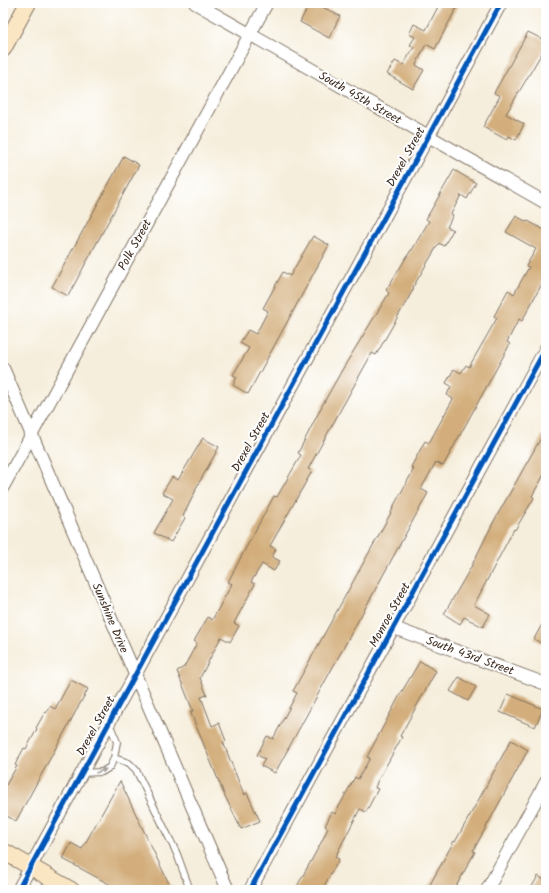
<svg xmlns="http://www.w3.org/2000/svg" width="549" height="893" viewBox="0 0 549 893" font-family="Kalam,sans-serif">
  <style>
    .building { fill: #d3ae7c }
    .lines { fill: none; stroke-linecap: round; stroke-linejoin: round }
    .lane-casing { stroke: #7c6f60; stroke-width: 8 }
    .street-casing { stroke: #7c6f60; stroke-width: 14 }
    .secondary-casing { stroke: #7c6f60; stroke-width: 18 }
    .lane { stroke: #fff; stroke-width: 6 }
    .street { stroke: #fff; stroke-width: 12 }
    .secondary { stroke: #fbe6c4; stroke-width: 16 }
    .cycleway-casing { stroke: #fff; stroke-width: 8 }
    .cycleway { stroke: #0057b8; stroke-width: 5 }
    .oneway { fill: #a79f9a }
    .labels { text-anchor: middle; dominant-baseline: central; stroke-width: 4; stroke-linejoin: round; paint-order: stroke }
    .street-label { font-size: 12px; fill: #3b2a1e; stroke: #fff }
  </style>
  <rect width="100%" height="100%" fill="#fff"/>
  <filter id="ink" filterUnits="userSpaceOnUse"><feTurbulence type="fractalNoise" baseFrequency=".025" numOctaves="2"/><feDisplacementMap in="SourceGraphic" scale="8" xChannelSelector="R" yChannelSelector="G"/><feConvolveMatrix kernelMatrix="1 2 1 2 8 2 1 2 1" color-interpolation-filters="sRGB"/></filter>
  <filter id="wash" filterUnits="userSpaceOnUse"><feTurbulence type="fractalNoise" baseFrequency=".012" numOctaves="4" result="noise"/><feDisplacementMap in="SourceGraphic" scale="16" xChannelSelector="R" yChannelSelector="G"/><feGaussianBlur stdDeviation="0.9" result="paint"/><feColorMatrix in="noise" values="0 0 0 0 0 0 0 0 0 0 0 0 0 0 0 0 0 1.4 0 .05"/><feComposite in="paint" operator="in"/></filter>
  <g filter="url(#wash)">
    <rect width="100%" height="100%" fill="#f6eedc"/>
    <g id="blocks">
      <path class="building" d="M 310,3 L 315,3 L 340,16 L 329,38 L 300,22 Z
        M 440,3 L 459,3 L 435,49 L 426,44 L 416,65 L 424,70 L 413,89 L 387,74 L 395,61 L 403,65 L 414,47 L 410,45 L 415,37 L 409,34 L 414,24 L 426,30 Z
        M 528,32 L 546,41 L 546,46 L 506,114 L 524,124 L 516,140 L 509,136 L 507,140 L 483,127 L 500,96 L 494,93 Z
        M 124,156 L 139,165 L 68,296 L 52,287 Z
        M 454,170 L 476,183 L 467,199 L 461,195 L 451,214 L 453,215 L 447,227 L 453,230 L 444,246 L 439,243 L 413,287 L 414,288 L 376,355 L 372,353 L 308,469 L 312,471 L 270,546 L 276,549 L 272,557 L 280,561 L 274,571 L 262,564 L 251,582 L 255,584 L 234,623 L 239,626 L 230,642 L 221,637 L 200,678 L 207,695 L 201,697 L 212,726 L 219,723 L 226,741 L 223,742 L 244,795 L 247,793 L 260,821 L 241,829 L 224,794 L 190,711 L 193,711 L 177,671 L 184,667 L 197,643 L 194,641 L 208,617 L 212,620 L 216,613 L 232,584 L 228,582 L 241,557 L 274,496 L 277,497 L 301,455 L 298,453 L 323,404 L 342,370 L 389,293 L 386,290 L 411,250 L 412,250 L 429,221 L 426,219 Z
        M 516,216 L 527,222 L 528,221 L 546,231 L 546,276 L 522,321 L 519,319 L 507,342 L 510,344 L 443,466 L 436,462 L 421,489 L 428,493 L 275,773 L 261,766 L 265,759 L 257,755 L 267,736 L 273,739 L 297,693 L 293,691 L 393,509 L 392,509 L 414,469 L 411,467 L 425,441 L 429,443 L 453,399 L 447,395 L 451,386 L 446,383 L 454,369 L 461,373 L 466,365 L 469,367 L 497,318 L 494,316 L 508,290 L 514,294 L 529,267 L 526,266 L 536,249 L 506,232 Z
        M 313,236 L 329,245 L 248,394 L 233,385 L 237,377 L 233,375 L 249,348 L 240,343 L 248,330 L 256,334 L 268,311 L 263,308 L 283,272 L 290,276 Z
        M 546,429 L 546,471 L 532,496 L 534,498 L 515,530 L 514,529 L 474,605 L 490,614 L 483,627 L 464,617 L 460,624 L 444,614 L 470,569 L 494,521 Z
        M 203,438 L 219,447 L 195,490 L 196,490 L 183,516 L 185,518 L 171,542 L 154,533 L 173,499 L 162,493 L 172,477 L 178,480 Z
        M 546,617 L 546,646 L 534,639 Z
        M 420,661 L 436,671 L 400,736 L 402,737 L 377,782 L 375,788 L 378,789 L 366,812 L 360,809 L 335,857 L 339,859 L 322,890 L 295,890 L 322,841 L 328,828 L 325,826 L 332,812 L 335,814 L 355,777 L 358,779 L 370,758 L 367,757 L 401,693 Z
        M 459,677 L 476,687 L 468,701 L 450,691 Z
        M 71,680 L 88,689 L 16,821 L 3,814 L 3,783 L 6,785 L 17,766 L 15,765 L 24,748 L 26,749 L 37,729 L 36,728 L 45,712 L 46,713 L 50,706 L 55,709 Z
        M 508,694 L 543,709 L 535,727 L 500,712 Z
        M 511,740 L 528,750 L 473,851 L 475,852 L 454,890 L 427,890 L 454,841 L 455,842 L 479,799 Z
        M 120,781 L 172,890 L 120,890 L 63,859 L 71,843 L 82,849 Z
        M 538,876 L 546,881 L 546,890 L 530,890 Z"/>
    </g>
  </g>
  <g filter="url(#ink)">
    <use href="#blocks" fill-opacity="0" stroke="#7c6f60" stroke-width="1"/>
    <g class="lines">
      <defs>
        <path id="lane" d="M 114,758 L 129,763 L 136,770 L 177,854 L 190,890
          M 81,773 L 102,772 L 110,767 L 114,758 L 117,742 L 109,723"/>
        <path id="street" d="M 195,3 L 546,203
          M 3,368 L 228,890
          M 3,487 L 267,3
          M 394,628 L 546,684
          M 18,890 L 501,3
          M 250,890 L 546,348
          M 487,890 L 546,782"/>
        <path id="secondary" d="M 3,49 L 28,3
          M 3,851 L 71,890"/>
      </defs>
      <use href="#lane" class="lane-casing"/>
      <use href="#street" class="street-casing"/>
      <use href="#secondary" class="secondary-casing"/>
      <use href="#lane" class="lane"/>
      <use href="#street" class="street"/>
      <use href="#secondary" class="secondary"/>
      <defs>
        <path id="cycleway" d="M 18,890 L 501,3
          M 250,890 L 546,348"/>
      </defs>
      <use href="#cycleway" class="cycleway-casing"/>
      <use href="#cycleway" class="cycleway"/>
    </g>
    <defs><path id="oneway-solid" d="M-6-.8H1V-3.2L6.5 0L1 3.2V.8H-6Z"/></defs>
    <use class="oneway" href="#oneway-solid" transform="translate(101 771) rotate(-20)"/>
  </g>
  <g class="labels">
    <g class="street-label">
      <text transform="translate(360 98) rotate(30)">South 45th Street</text>
      <text transform="translate(406 157) rotate(-61)">Drexel Street</text>
      <text transform="translate(135 245) rotate(-61)">Polk Street</text>
      <text transform="translate(251 442) rotate(-61)">Drexel Street</text>
      <text transform="translate(390 615) rotate(-61)">Monroe Street</text>
      <text transform="translate(110 618) rotate(67)">Sunshine Drive</text>
      <text transform="translate(470 656) rotate(20)">South 43rd Street</text>
      <text transform="translate(96 726) rotate(-61)">Drexel Street</text>
    </g>
  </g>
  <rect width="549" height="893" fill="none" stroke="#fff" stroke-width="16"/>
</svg>
